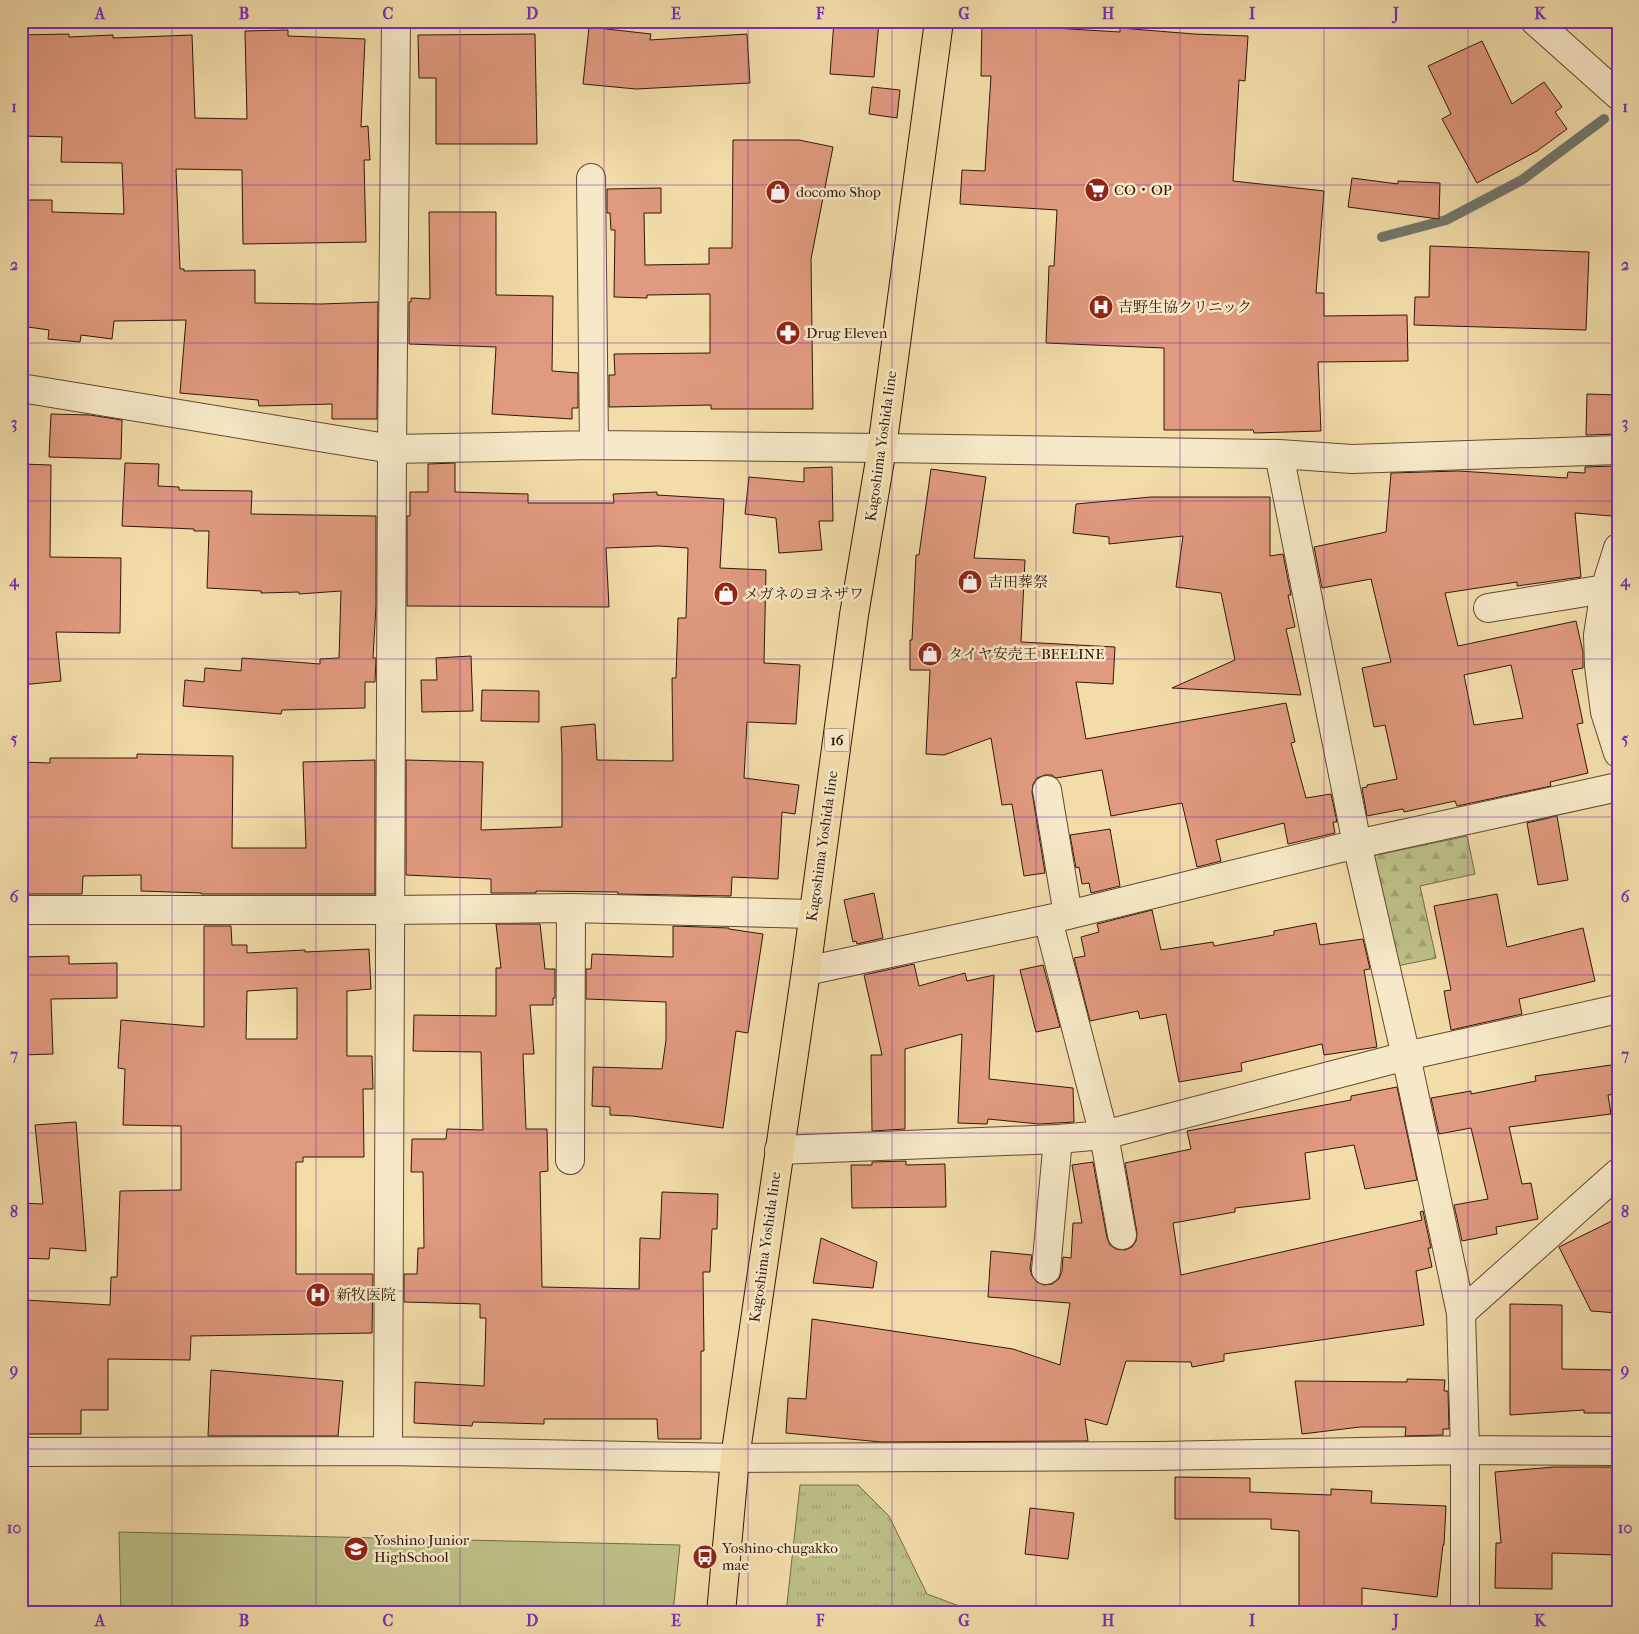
<svg xmlns="http://www.w3.org/2000/svg" width="1639" height="1634" viewBox="0 0 1639 1634" font-family="'IM FELL French Canon','Noto Serif JP',serif">
  <style>
    .grass { fill: url(#grass-tufts); stroke: #776b48 }
    .forest { fill: url(#forest-firs); stroke: #776b48 }
    .pitch { fill: #bcc087; stroke: #776b48 }
    .lines { fill: none; stroke-linecap: round; stroke-linejoin: round }
    .stream { stroke: #72786d; stroke-width: 10 }
    .building { fill: #e09a7f; stroke: #321608; fill-rule: evenodd }
    .minor-casing { stroke: #624830; stroke-width: 30 }
    .major-casing { stroke: #321608; stroke-width: 30 }
    .minor { stroke: #f7e9c8; stroke-width: 28 }
    .major { stroke: #f2ddaa; stroke-width: 28 }
    .grid { fill: none; stroke: #7b2cbf; stroke-width: 1; stroke-opacity: 0.55 }
    .labels { text-anchor: middle; dominant-baseline: central; stroke-width: 5; stroke-linejoin: round; paint-order: stroke }
    .shield { fill: #f7e9c8; stroke: #6d5542; stroke-width: 1 }
    .shield-label { font-size: 14px; font-weight: bold; fill: #321608 }
    .poi-label { font-size: 15px; fill: #321608; stroke: #f7e9c8; text-anchor: start }
    .street-label { font-size: 15px; fill: #321608; stroke: #f7e9c8 }
    .neatline { fill: none; stroke: #7b2cbf; stroke-width: 2 }
    .grid-label { font-size: 16px; text-anchor: middle; font-weight: bold; fill: #7b2cbf }
  </style>
  <defs>
    <pattern id="grass-tufts" width="24" height="20" patternUnits="userSpaceOnUse" patternTransform="scale(1.25)"><rect width="24" height="20" fill="#bcc087"/><path d="M3 7l-1-3M5 7V3M7 7l1-3M15 17l-1-3M17 17v-4M19 17l1-3" fill="none" stroke="#a2a473"/></pattern>
    <pattern id="forest-firs" width="22" height="20" patternUnits="userSpaceOnUse" patternTransform="scale(1.25)"><rect width="22" height="20" fill="#bcc087"/><path d="M5 1l3.5 6h-7zM16 11l3.5 6h-7z" fill="#a2a473"/></pattern>
  </defs>
  <rect width="100%" height="100%" fill="#f2ddaa"/>
  <filter id="stains"><feTurbulence type="fractalNoise" baseFrequency=".004" numOctaves="4"/><feColorMatrix values="0 0 0 0 .2 0 0 0 0 .09 0 0 0 0 .02 0 0 0 .5 -.17"/></filter>
  <radialGradient id="worn" r=".72"><stop offset=".6" stop-color="#630" stop-opacity="0"/><stop offset="1" stop-color="#630" stop-opacity=".3"/></radialGradient>
  <path class="grass" d="M 800,1485 L 858,1485 L 889,1516 L 927,1594 L 978,1613 L 786,1613 Z"/>
  <path class="forest" d="M 1467,836 L 1475,874 L 1420,886 L 1436,958 L 1397,966 L 1372,856 Z"/>
  <path class="pitch" d="M 119,1532 L 680,1545 L 673,1613 L 121,1613 Z"/>
  <g class="lines">
    <path class="stream" d="M 1382,237 L 1446,220 L 1522,180 L 1604,119"/>
  </g>
  <path class="building" d="M 834,21 L 879,22 L 874,77 L 830,74 Z
    M 982,21 L 1015,21 L 1015,24 L 1053,25 L 1053,28 L 1120,32 L 1120,28 L 1194,34 L 1248,36 L 1245,81 L 1239,80 L 1233,181 L 1324,191 L 1316,293 L 1324,293 L 1324,316 L 1407,315 L 1408,361 L 1318,362 L 1321,431 L 1254,433 L 1253,430 L 1164,430 L 1164,348 L 1046,343 L 1049,266 L 1054,266 L 1057,210 L 960,204 L 962,170 L 985,171 L 991,76 L 981,76 Z
    M 589,27 L 651,34 L 650,40 L 747,34 L 750,83 L 636,89 L 583,84 Z
    M 288,30 L 288,36 L 365,39 L 361,127 L 368,126 L 370,160 L 364,160 L 366,242 L 243,244 L 242,170 L 176,169 L 180,269 L 184,269 L 184,271 L 255,270 L 255,303 L 321,304 L 378,302 L 377,419 L 332,419 L 332,404 L 259,406 L 258,400 L 180,393 L 186,320 L 114,321 L 112,339 L 81,335 L 80,342 L 48,339 L 49,330 L 21,326 L 21,200 L 52,200 L 52,212 L 124,214 L 122,163 L 61,162 L 62,137 L 21,136 L 21,35 L 69,34 L 69,37 L 113,35 L 113,38 L 192,35 L 195,118 L 247,119 L 245,31 Z
    M 535,34 L 537,144 L 436,144 L 436,78 L 419,78 L 418,35 Z
    M 1482,41 L 1512,104 L 1544,82 L 1562,107 L 1555,112 L 1567,129 L 1537,151 L 1477,183 L 1442,119 L 1451,114 L 1428,66 Z
    M 872,87 L 900,90 L 897,118 L 869,114 Z
    M 733,140 L 799,140 L 833,147 L 811,259 L 813,409 L 711,409 L 711,405 L 609,407 L 609,375 L 615,375 L 614,354 L 710,353 L 710,294 L 647,295 L 647,298 L 614,297 L 615,230 L 611,230 L 610,213 L 607,213 L 607,189 L 661,188 L 661,213 L 644,213 L 645,265 L 709,264 L 709,248 L 732,248 Z
    M 1352,178 L 1398,184 L 1398,181 L 1440,183 L 1439,219 L 1348,207 Z
    M 429,212 L 496,212 L 496,295 L 553,296 L 552,371 L 578,373 L 578,408 L 572,408 L 572,419 L 492,414 L 496,347 L 409,344 L 409,302 L 411,302 L 411,298 L 430,299 Z
    M 1430,246 L 1589,252 L 1586,330 L 1414,325 L 1415,297 L 1429,297 Z
    M 1587,394 L 1618,395 L 1618,434 L 1586,435 Z
    M 51,414 L 90,415 L 122,420 L 121,459 L 49,457 Z
    M 125,463 L 159,464 L 158,486 L 179,487 L 179,490 L 252,491 L 251,514 L 376,516 L 376,605 L 373,658 L 376,658 L 375,682 L 365,682 L 365,708 L 282,710 L 281,714 L 183,706 L 185,680 L 204,682 L 205,668 L 241,671 L 242,658 L 320,664 L 320,659 L 339,658 L 341,591 L 299,594 L 299,592 L 261,593 L 261,591 L 207,588 L 209,531 L 194,531 L 194,529 L 122,526 Z
    M 455,463 L 455,492 L 528,494 L 528,503 L 614,503 L 613,494 L 657,492 L 657,495 L 724,499 L 720,568 L 766,570 L 764,663 L 800,665 L 796,724 L 747,722 L 744,778 L 799,785 L 795,814 L 782,812 L 778,879 L 732,877 L 731,896 L 618,894 L 618,892 L 536,891 L 536,893 L 491,893 L 491,879 L 406,875 L 406,760 L 483,762 L 481,830 L 562,827 L 562,756 L 561,727 L 595,724 L 597,760 L 673,761 L 672,678 L 676,678 L 678,618 L 686,618 L 688,548 L 659,546 L 606,548 L 609,607 L 407,606 L 407,516 L 410,516 L 410,492 L 428,492 L 428,464 Z
    M 21,464 L 51,465 L 50,557 L 121,558 L 120,633 L 56,632 L 61,681 L 21,685 Z
    M 1616,466 L 1612,516 L 1575,513 L 1581,577 L 1517,586 L 1517,582 L 1445,593 L 1458,646 L 1576,621 L 1583,652 L 1583,668 L 1572,670 L 1583,723 L 1577,724 L 1588,773 L 1550,782 L 1551,786 L 1457,806 L 1455,801 L 1404,812 L 1403,809 L 1367,816 L 1362,788 L 1367,787 L 1367,785 L 1397,779 L 1385,725 L 1374,727 L 1362,668 L 1391,662 L 1371,579 L 1322,588 L 1314,547 L 1386,532 L 1391,473 L 1459,471 L 1567,478 L 1568,472 L 1585,473 L 1585,467 ZM 1511,665 L 1523,718 L 1474,725 L 1464,675 Z
    M 832,467 L 833,521 L 819,521 L 822,550 L 779,553 L 776,518 L 745,514 L 749,477 L 804,482 L 804,468 Z
    M 931,469 L 986,477 L 974,558 L 1025,560 L 1021,642 L 1115,647 L 1113,684 L 1076,682 L 1086,739 L 1286,703 L 1295,742 L 1291,743 L 1306,798 L 1331,794 L 1337,822 L 1333,822 L 1335,833 L 1288,844 L 1284,823 L 1216,840 L 1221,861 L 1197,867 L 1182,803 L 1111,816 L 1102,770 L 1056,778 L 1052,775 L 1045,775 L 1037,778 L 1033,784 L 1032,792 L 1045,873 L 1024,876 L 1012,804 L 1002,805 L 991,738 L 944,755 L 926,754 L 930,670 L 910,670 L 910,640 L 912,640 L 916,555 L 919,555 Z
    M 1151,497 L 1270,497 L 1270,556 L 1283,554 L 1291,595 L 1288,595 L 1295,627 L 1286,629 L 1301,695 L 1172,688 L 1235,660 L 1221,593 L 1176,587 L 1183,536 L 1109,544 L 1109,537 L 1073,533 L 1076,504 Z
    M 471,656 L 473,711 L 422,712 L 421,680 L 437,680 L 436,658 Z
    M 482,690 L 539,691 L 539,722 L 481,721 Z
    M 137,754 L 233,756 L 232,848 L 306,848 L 303,762 L 375,760 L 375,894 L 201,894 L 201,893 L 141,891 L 141,875 L 83,876 L 82,894 L 21,894 L 21,762 L 50,763 L 50,758 L 137,758 Z
    M 1557,816 L 1568,880 L 1538,885 L 1527,823 Z
    M 1110,829 L 1120,886 L 1091,893 L 1089,883 L 1082,884 L 1079,867 L 1076,868 L 1070,835 Z
    M 874,893 L 883,938 L 857,944 L 856,941 L 853,942 L 844,900 Z
    M 1497,894 L 1507,947 L 1583,928 L 1595,981 L 1519,999 L 1522,1014 L 1451,1030 L 1444,991 L 1451,990 L 1434,906 Z
    M 1152,910 L 1161,950 L 1213,942 L 1214,946 L 1274,935 L 1274,931 L 1316,923 L 1320,945 L 1363,939 L 1370,969 L 1364,970 L 1377,1047 L 1324,1055 L 1322,1044 L 1241,1063 L 1242,1071 L 1179,1082 L 1166,1014 L 1140,1019 L 1138,1011 L 1090,1021 L 1074,958 L 1085,956 L 1081,937 L 1099,932 L 1097,924 Z
    M 496,924 L 540,924 L 545,969 L 555,969 L 555,998 L 553,998 L 553,1005 L 530,1005 L 534,1054 L 523,1054 L 526,1129 L 547,1129 L 548,1171 L 540,1172 L 542,1287 L 639,1289 L 640,1238 L 660,1239 L 662,1192 L 718,1194 L 717,1229 L 712,1229 L 710,1272 L 703,1272 L 704,1351 L 701,1351 L 701,1439 L 658,1439 L 657,1419 L 544,1419 L 544,1424 L 473,1422 L 472,1426 L 414,1423 L 415,1382 L 484,1386 L 486,1318 L 480,1318 L 480,1304 L 404,1302 L 404,1274 L 417,1274 L 418,1248 L 424,1248 L 423,1172 L 411,1172 L 412,1139 L 446,1139 L 447,1129 L 483,1130 L 481,1052 L 413,1051 L 414,1015 L 496,1016 L 496,968 L 501,968 Z
    M 204,926 L 231,926 L 232,945 L 247,945 L 247,953 L 305,950 L 305,952 L 369,949 L 371,989 L 347,991 L 347,1056 L 372,1056 L 373,1089 L 363,1089 L 364,1157 L 303,1157 L 303,1162 L 296,1162 L 296,1274 L 373,1274 L 372,1333 L 191,1336 L 190,1360 L 108,1359 L 108,1410 L 81,1410 L 81,1434 L 21,1434 L 21,1358 L 25,1300 L 110,1305 L 111,1277 L 117,1277 L 120,1191 L 181,1190 L 181,1126 L 123,1125 L 125,1069 L 118,1068 L 121,1020 L 204,1027 ZM 297,988 L 297,1039 L 246,1039 L 247,991 Z
    M 673,926 L 729,928 L 729,929 L 763,934 L 748,1033 L 736,1031 L 723,1128 L 632,1116 L 610,1115 L 610,1107 L 592,1106 L 593,1067 L 662,1069 L 666,1040 L 666,1002 L 586,999 L 586,969 L 591,969 L 592,954 L 673,957 Z
    M 69,956 L 69,964 L 117,963 L 117,998 L 51,999 L 53,1054 L 21,1055 L 21,957 Z
    M 914,964 L 919,986 L 965,973 L 967,981 L 994,975 L 989,1079 L 1073,1088 L 1074,1122 L 1039,1124 L 988,1119 L 987,1124 L 958,1123 L 962,1034 L 905,1049 L 905,1129 L 872,1131 L 871,1055 L 882,1055 L 864,975 Z
    M 1043,965 L 1060,1027 L 1036,1032 L 1020,970 Z
    M 1618,1064 L 1618,1094 L 1608,1095 L 1611,1114 L 1509,1127 L 1522,1184 L 1531,1183 L 1538,1219 L 1496,1227 L 1497,1234 L 1462,1241 L 1454,1205 L 1488,1199 L 1471,1128 L 1439,1134 L 1431,1098 L 1471,1091 L 1471,1094 L 1536,1081 L 1535,1076 Z
    M 1397,1087 L 1417,1180 L 1365,1189 L 1354,1145 L 1305,1153 L 1310,1199 L 1235,1208 L 1235,1212 L 1173,1223 L 1181,1275 L 1422,1220 L 1420,1212 L 1423,1211 L 1431,1248 L 1428,1248 L 1432,1267 L 1416,1271 L 1424,1325 L 1224,1354 L 1224,1361 L 1192,1367 L 1191,1362 L 1126,1361 L 1107,1425 L 1085,1419 L 1088,1441 L 881,1442 L 786,1433 L 788,1398 L 806,1399 L 812,1319 L 1013,1349 L 1060,1365 L 1070,1303 L 988,1297 L 991,1251 L 1032,1255 L 1030,1269 L 1032,1276 L 1037,1282 L 1044,1285 L 1052,1284 L 1059,1279 L 1062,1271 L 1063,1257 L 1071,1258 L 1073,1223 L 1082,1223 L 1072,1165 L 1093,1162 L 1107,1238 L 1110,1245 L 1116,1249 L 1125,1250 L 1132,1247 L 1136,1241 L 1137,1233 L 1125,1163 L 1191,1149 L 1187,1131 L 1351,1100 L 1351,1096 Z
    M 76,1122 L 86,1251 L 50,1248 L 49,1259 L 21,1258 L 21,1203 L 43,1204 L 35,1125 Z
    M 906,1161 L 906,1165 L 945,1164 L 946,1207 L 852,1208 L 851,1165 L 872,1165 L 872,1162 Z
    M 1618,1218 L 1618,1313 L 1591,1311 L 1559,1247 Z
    M 821,1238 L 877,1262 L 873,1288 L 813,1283 Z
    M 1510,1304 L 1562,1305 L 1562,1369 L 1618,1370 L 1618,1413 L 1584,1413 L 1584,1410 L 1510,1415 Z
    M 211,1370 L 343,1381 L 338,1436 L 208,1436 Z
    M 1407,1379 L 1445,1380 L 1444,1391 L 1448,1391 L 1449,1429 L 1443,1429 L 1443,1435 L 1405,1436 L 1406,1427 L 1360,1427 L 1302,1434 L 1295,1381 L 1407,1382 Z
    M 1554,1467 L 1618,1467 L 1618,1555 L 1552,1553 L 1552,1589 L 1495,1588 L 1496,1543 L 1501,1543 L 1495,1472 Z
    M 1175,1477 L 1250,1478 L 1250,1492 L 1331,1495 L 1331,1489 L 1372,1491 L 1371,1503 L 1446,1506 L 1444,1545 L 1443,1545 L 1437,1597 L 1362,1588 L 1362,1613 L 1299,1613 L 1299,1531 L 1271,1529 L 1271,1519 L 1175,1519 Z
    M 1030,1508 L 1074,1513 L 1068,1559 L 1025,1554 Z"/>
  <g class="lines">
    <defs>
      <path id="minor" d="M 1535,21 L 1618,95
        M 591,178 L 594,445
        M 21,388 L 392,449 L 594,445 L 882,448 L 1279,454 L 1352,459 L 1618,450
        M 1279,454 L 1357,844 L 1406,1056 L 1461,1313 L 1465,1450 L 1465,1613
        M 1618,548 L 1605,589 L 1598,635 L 1599,666 L 1605,712 L 1618,753
        M 1488,608 L 1605,589
        M 1047,790 L 1068,915
        M 21,910 L 390,910 L 571,908 L 813,914
        M 1048,920 L 1104,1135 L 1122,1235
        M 806,971 L 1068,915 L 1357,844 L 1618,787
        M 779,1150 L 1058,1139 L 1104,1135 L 1406,1056 L 1618,1009
        M 570,1160 L 571,908
        M 1046,1270 L 1058,1139
        M 1461,1313 L 1618,1173
        M 388,1451 L 392,449 L 396,21
        M 21,1452 L 388,1451 L 735,1458 L 1158,1456 L 1465,1450 L 1618,1451"/>
      <path id="major" d="M 721,1613 L 735,1458 L 806,971 L 854,615 L 882,448 L 939,21"/>
    </defs>
    <use href="#minor" class="minor-casing"/>
    <use href="#major" class="major-casing"/>
    <use href="#minor" class="minor"/>
    <use href="#major" class="major"/>
  </g>
  <path class="grid" d="M 172,21 L 172,1613M 316,21 L 316,1613M 460,21 L 460,1613M 604,21 L 604,1613M 748,21 L 748,1613M 892,21 L 892,1613M 1036,21 L 1036,1613M 1180,21 L 1180,1613M 1324,21 L 1324,1613M 1468,21 L 1468,1613M 21,185 L 1618,185M 21,343 L 1618,343M 21,501 L 1618,501M 21,659 L 1618,659M 21,817 L 1618,817M 21,975 L 1618,975M 21,1133 L 1618,1133M 21,1291 L 1618,1291M 21,1449 L 1618,1449"/>
  <defs>
    <symbol id="supermarket-disc" viewBox="-11 -11 22 22"><circle r="9.5" fill="#8f2418" stroke="#f7e9c8"/><path d="M-6-5.5h2.5l.6 2H6L4.5 2H-2.5L-4.4-4H-6ZM-1.5 3.2a1.3 1.3 0 1 0 .1 0ZM3 3.2a1.3 1.3 0 1 0 .1 0Z" fill="#fff"/></symbol>
    <symbol id="shop-disc" viewBox="-11 -11 22 22"><circle r="9.5" fill="#8f2418" stroke="#f7e9c8"/><path d="M-5-2.5h2.3a2.7 3.5 0 0 1 5.4 0H5L5.5 6h-11ZM-1.5-2.5h3a1.5 2.3 0 0 0-3 0Z" fill="#fff"/></symbol>
    <symbol id="hospital-disc" viewBox="-11 -11 22 22"><circle r="9.5" fill="#8f2418" stroke="#f7e9c8"/><path d="M-5-5h3v3.5h4V-5h3V5h-3V1.5h-4V5h-3Z" fill="#fff"/></symbol>
    <symbol id="pharmacy-disc" viewBox="-11 -11 22 22"><circle r="9.5" fill="#8f2418" stroke="#f7e9c8"/><path d="M-2-6h4v4h4v4h-4v4h-4v-4h-4v-4h4Z" fill="#fff"/></symbol>
    <symbol id="school-disc" viewBox="-11 -11 22 22"><circle r="9.5" fill="#8f2418" stroke="#f7e9c8"/><path d="M0-5L7-2L0 1L-7-2ZM-4 1L0 2.5L4 1V4Q0 6-4 4Z" fill="#fff"/></symbol>
    <symbol id="bus-disc" viewBox="-11 -11 22 22"><circle r="9.5" fill="#8f2418" stroke="#f7e9c8"/><path d="M-5-6H5V4H4V6H2V4H-2V6H-4V4H-5ZM-3.5-4V0h7V-4ZM-3.5 1.2v1.5H-2V1.2ZM2 1.2v1.5H3.5V1.2Z" fill="#fff"/></symbol>
  </defs>
  <g fill-rule="evenodd">
    <use href="#supermarket-disc" x="1083" y="176" width="28" height="28"/>
    <use href="#shop-disc" x="764" y="178" width="28" height="28"/>
    <use href="#hospital-disc" x="1087" y="293" width="28" height="28"/>
    <use href="#pharmacy-disc" x="774" y="319" width="28" height="28"/>
    <use href="#shop-disc" x="956" y="568" width="28" height="28"/>
    <use href="#shop-disc" x="712" y="580" width="28" height="28"/>
    <use href="#shop-disc" x="916" y="640" width="28" height="28"/>
    <use href="#hospital-disc" x="304" y="1281" width="28" height="28"/>
    <use href="#school-disc" x="342" y="1535" width="28" height="28"/>
    <use href="#bus-disc" x="691" y="1543" width="28" height="28"/>
  </g>
  <g class="labels">
    <rect class="shield" x="824.5" y="728.5" width="25" height="23" rx="4"/>
    <g class="shield-label">
      <text x="837" y="740">16</text>
    </g>
    <g class="poi-label">
      <text x="1114" y="190">CO・OP</text>
      <text x="796" y="192">docomo Shop</text>
      <text x="1118" y="307">吉野生協クリニック</text>
      <text x="806" y="333">Drug Eleven</text>
      <text x="988" y="582">吉田葬祭</text>
      <text x="744" y="594">メガネのヨネザワ</text>
      <text x="948" y="654">タイヤ安売王 BEELINE</text>
      <text x="336" y="1295">新牧医院</text>
      <text x="374" y="1540">Yoshino Junior<tspan x="374" dy="17">HighSchool</tspan></text>
      <text x="722" y="1548">Yoshino-chugakko<tspan x="722" dy="17">mae</tspan></text>
    </g>
    <g class="street-label">
      <text transform="translate(881 446) rotate(-82)">Kagoshima Yoshida line</text>
      <text transform="translate(822 846) rotate(-82)">Kagoshima Yoshida line</text>
      <text transform="translate(765 1247) rotate(-82)">Kagoshima Yoshida line</text>
    </g>
  </g>
  <rect width="1639" height="1634" fill="none" stroke="#f2ddaa" stroke-width="55"/>
  <rect x="28" y="28" width="1584" height="1578" class="neatline"/>
  <g class="grid-label">
    <text x="100" y="19">A</text>
    <text x="244" y="19">B</text>
    <text x="388" y="19">C</text>
    <text x="532" y="19">D</text>
    <text x="676" y="19">E</text>
    <text x="820" y="19">F</text>
    <text x="964" y="19">G</text>
    <text x="1108" y="19">H</text>
    <text x="1252" y="19">I</text>
    <text x="1396" y="19">J</text>
    <text x="1540" y="19">K</text>
    <text x="14" y="112">1</text>
    <text x="1625" y="112">1</text>
    <text x="14" y="270">2</text>
    <text x="1625" y="270">2</text>
    <text x="14" y="428">3</text>
    <text x="1625" y="428">3</text>
    <text x="14" y="586">4</text>
    <text x="1625" y="586">4</text>
    <text x="14" y="744">5</text>
    <text x="1625" y="744">5</text>
    <text x="14" y="902">6</text>
    <text x="1625" y="902">6</text>
    <text x="14" y="1060">7</text>
    <text x="1625" y="1060">7</text>
    <text x="14" y="1217">8</text>
    <text x="1625" y="1217">8</text>
    <text x="14" y="1375">9</text>
    <text x="1625" y="1375">9</text>
    <text x="14" y="1533">10</text>
    <text x="1625" y="1533">10</text>
    <text x="100" y="1626">A</text>
    <text x="244" y="1626">B</text>
    <text x="388" y="1626">C</text>
    <text x="532" y="1626">D</text>
    <text x="676" y="1626">E</text>
    <text x="820" y="1626">F</text>
    <text x="964" y="1626">G</text>
    <text x="1108" y="1626">H</text>
    <text x="1252" y="1626">I</text>
    <text x="1396" y="1626">J</text>
    <text x="1540" y="1626">K</text>
  </g>
  <rect width="100%" height="100%" filter="url(#stains)"/>
  <rect width="100%" height="100%" fill="url(#worn)"/>
</svg>
